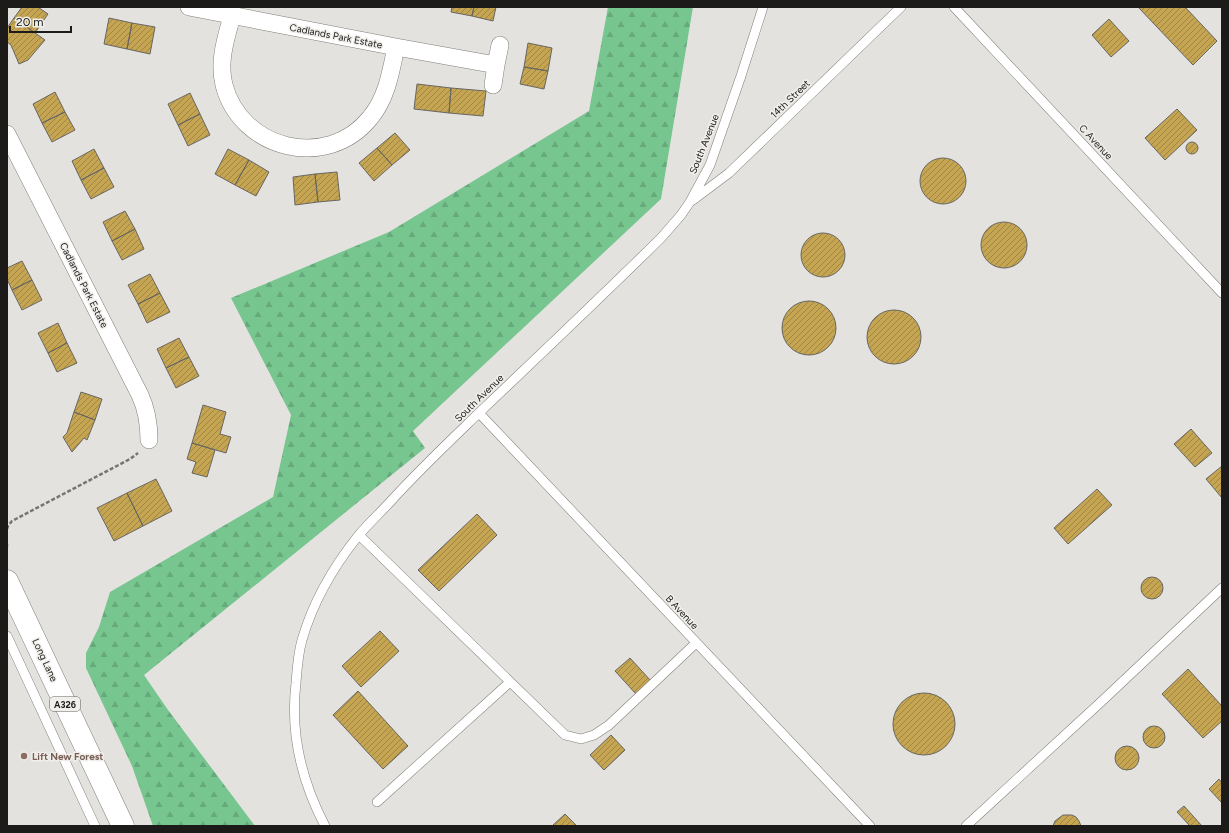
<svg xmlns="http://www.w3.org/2000/svg" width="1229" height="833" viewBox="0 0 1229 833" font-family="Figtree,sans-serif">
  <style>
    .forest { fill: url(#forest-firs) }
    .building { fill: url(#building-hatch); stroke: #676662 }
    .lines { fill: none; stroke-linecap: round; stroke-linejoin: round }
    .lane-casing { stroke: #807e7a; stroke-width: 10 }
    .street-casing { stroke: #807e7a; stroke-width: 18 }
    .primary-casing { stroke: #807e7a; stroke-width: 23 }
    .path { stroke: #777573; stroke-width: 2.5; stroke-dasharray: 4 2; stroke-linecap: butt }
    .lane { stroke: #fff; stroke-width: 9 }
    .street { stroke: #fff; stroke-width: 17 }
    .primary { stroke: #fff; stroke-width: 22 }
    .education-dot { fill: #8d6e63; stroke: #f1efeb; stroke-width: 1.5 }
    .labels { text-anchor: middle; dominant-baseline: central; stroke-width: 3; stroke-linejoin: round; paint-order: stroke }
    .shield { fill: #f1efeb; stroke: #5c5b59; stroke-width: 1 }
    .shield-label { font-size: 9px; font-weight: bold; fill: #1c1b1a }
    .street-label { font-size: 10px; fill: #1c1b1a; stroke: #f1efeb }
    .education-label { font-size: 10px; font-weight: bold; fill: #785e54; stroke: #f1efeb; text-anchor: start }
  </style>
  <defs>
    <pattern id="forest-firs" width="22" height="20" patternUnits="userSpaceOnUse"><rect width="22" height="20" fill="#77c58f"/><path d="M5 1l3.5 6h-7zM16 11l3.5 6h-7z" fill="#66a97b"/></pattern>
    <pattern id="building-hatch" width="6" height="6" patternUnits="userSpaceOnUse"><rect width="6" height="6" fill="#c5a552"/><path d="M-1 1l2-2M0 6l6-6M5 7l2-2" fill="none" stroke="#9f8643"/></pattern>
  </defs>
  <rect width="100%" height="100%" fill="#e4e2de"/>
  <path class="forest" d="M 608,7 L 693,7 L 661,199 L 413,431 L 425,448 L 144,675 L 168,710 L 255,826 L 153,826 L 132,766 L 86,668 L 86,653 L 99,627 L 110,592 L 273,497 L 291,415 L 231,298 L 389,232 L 589,111 Z"/>
  <path class="building" d="M 22,7 L 38,7 L 48,14 L 35,33 L 14,18 Z
    M 452,7 L 474,7 L 472,16 L 451,12 Z
    M 474,7 L 496,7 L 493,21 L 472,16 Z
    M 1138,7 L 1185,7 L 1217,41 L 1193,65 Z
    M 14,18 L 45,40 L 28,60 L 19,64 L 11,45 L 7,42 L 7,28 Z
    M 109,18 L 132,23 L 127,49 L 104,44 Z
    M 1109,19 L 1129,41 L 1111,57 L 1092,35 Z
    M 132,23 L 155,27 L 150,54 L 127,49 Z
    M 528,43 L 552,48 L 548,71 L 524,67 Z
    M 524,67 L 548,71 L 544,89 L 520,84 Z
    M 417,84 L 451,88 L 449,113 L 414,109 Z
    M 451,88 L 486,91 L 483,116 L 449,113 Z
    M 55,92 L 65,112 L 42,123 L 33,104 Z
    M 190,93 L 200,114 L 178,125 L 168,104 Z
    M 1177,109 L 1197,130 L 1165,160 L 1145,138 Z
    M 65,112 L 75,130 L 52,142 L 42,123 Z
    M 200,114 L 210,135 L 188,146 L 178,125 Z
    M 395,133 L 410,150 L 392,165 L 377,148 Z
    M1186 148a6 6 0 1 1 12 0a6 6 0 1 1-12 0Z
    M 377,148 L 392,165 L 374,181 L 359,163 Z
    M 94,149 L 104,168 L 81,180 L 72,161 Z
    M 228,149 L 249,160 L 235,185 L 215,174 Z
    M920 181a23 23 0 1 1 46 0a23 23 0 1 1-46 0Z
    M 249,160 L 269,172 L 256,196 L 235,185 Z
    M 104,168 L 114,187 L 91,199 L 81,180 Z
    M 337,172 L 340,200 L 318,202 L 315,174 Z
    M 315,174 L 318,202 L 295,205 L 293,177 Z
    M 125,211 L 135,229 L 112,241 L 103,222 Z
    M981 245a23 23 0 1 1 46 0a23 23 0 1 1-46 0Z
    M 135,229 L 144,249 L 122,260 L 112,241 Z
    M801 255a22 22 0 1 1 44 0a22 22 0 1 1-44 0Z
    M 22,261 L 32,280 L 12,290 L 7,279 L 7,268 Z
    M 150,274 L 160,293 L 138,304 L 128,285 Z
    M 32,280 L 42,300 L 22,310 L 12,290 Z
    M 160,293 L 170,312 L 147,323 L 138,304 Z
    M782 328a27 27 0 1 1 54 0a27 27 0 1 1-54 0Z
    M867 337a27 27 0 1 1 54 0a27 27 0 1 1-54 0Z
    M 58,323 L 67,343 L 48,353 L 38,333 Z
    M 179,338 L 189,357 L 166,368 L 157,349 Z
    M 67,343 L 77,363 L 57,372 L 48,353 Z
    M 189,357 L 199,376 L 176,388 L 166,368 Z
    M 81,392 L 102,399 L 95,420 L 74,412 Z
    M 203,405 L 226,412 L 220,434 L 231,437 L 226,453 L 192,443 Z
    M 74,412 L 95,420 L 87,440 L 84,438 L 72,452 L 63,437 L 67,433 Z
    M 1191,429 L 1212,453 L 1195,467 L 1174,444 Z
    M 192,443 L 215,450 L 207,477 L 192,473 L 196,462 L 187,459 Z
    M 1222,466 L 1222,498 L 1206,479 Z
    M 156,479 L 172,511 L 143,526 L 127,493 Z
    M 1097,489 L 1112,505 L 1068,544 L 1054,528 Z
    M 127,493 L 143,526 L 114,541 L 97,508 Z
    M 477,514 L 497,535 L 439,591 L 418,570 Z
    M1141 588a11 11 0 1 1 22 0a11 11 0 1 1-22 0Z
    M 380,631 L 399,651 L 361,687 L 342,666 Z
    M 630,658 L 651,681 L 636,694 L 615,671 Z
    M 1188,669 L 1222,706 L 1222,721 L 1203,738 L 1162,694 Z
    M 358,691 L 408,746 L 383,769 L 333,715 Z
    M893 724a31 31 0 1 1 62 0a31 31 0 1 1-62 0Z
    M1143 737a11 11 0 1 1 22 0a11 11 0 1 1-22 0Z
    M 611,735 L 625,750 L 604,770 L 590,755 Z
    M1115 758a12 12 0 1 1 24 0a12 12 0 1 1-24 0Z
    M 1219,779 L 1222,783 L 1222,803 L 1209,789 Z
    M 1184,806 L 1202,826 L 1190,826 L 1177,812 Z
    M 565,814 L 577,826 L 552,826 Z
    M 1063,815 L 1072,815 L 1076,817 L 1079,821 L 1081,826 L 1053,826 L 1055,821 Z"/>
  <g class="lines">
    <defs>
      <path id="lane" d="M 954,7 L 1222,293
        M 693,200 L 729,173 L 901,7
        M 479,413 L 870,826
        M 359,535 L 565,735 L 581,739 L 594,735 L 609,725 L 696,643
        M 7,636 L 95,826
        M 377,802 L 510,682
        M 325,826 C 302,782 290,733 296,683 C 297,669 298,654 302,640 C 313,602 334,566 358,536 C 368,524 380,513 391,501 C 420,469 451,440 482,410 C 542,353 602,296 661,238 L 681,215 L 690,202 L 710,165 L 741,76 L 763,7
        M 966,826 L 1102,701 L 1222,588"/>
      <path id="street" d="M 189,7 L 396,47 C 391,71 387,98 370,118 C 327,171 241,150 224,85 C 218,61 226,38 232,16
        M 396,47 L 496,65 L 500,45
        M 493,85 L 496,65
        M 7,134 L 140,395 C 147,410 149,424 149,440"/>
      <path id="primary" d="M 7,581 L 123,826"/>
    </defs>
    <use href="#lane" class="lane-casing"/>
    <use href="#street" class="street-casing"/>
    <use href="#primary" class="primary-casing"/>
    <path class="path" d="M 7,529 L 8,526 L 12,521 L 130,459 L 138,453
      M 7,544 L 7,547"/>
    <use href="#lane" class="lane"/>
    <use href="#street" class="street"/>
    <use href="#primary" class="primary"/>
  </g>
  <circle class="education-dot" cx="24" cy="756" r="4"/>
  <g class="labels">
    <rect class="shield" x="50" y="697" width="30" height="14" rx="3"/>
    <g class="shield-label">
      <text x="65" y="704">A326</text>
    </g>
    <g class="street-label">
      <text transform="translate(336 36) rotate(11)">Cadlands Park Estate</text>
      <text transform="translate(790 99) rotate(-44)">14th Street</text>
      <text transform="translate(1096 142) rotate(47)">C Avenue</text>
      <text transform="translate(704 144) rotate(-68)">South Avenue</text>
      <text transform="translate(84 285) rotate(63)">Cadlands Park Estate</text>
      <text transform="translate(479 398) rotate(-44)">South Avenue</text>
      <text transform="translate(682 612) rotate(47)">B Avenue</text>
      <text transform="translate(45 660) rotate(65)">Long Lane</text>
    </g>
    <g class="education-label">
      <text x="32" y="756">Lift New Forest</text>
    </g>
  </g>
  <rect width="1229" height="833" fill="none" stroke="#1c1b1a" stroke-width="16"/>
  <path d="M10 26v6h61v-6" fill="none" stroke="#1c1b1a" stroke-width="2"/>
  <text x="16" y="26" font-size="12" fill="#1c1b1a" stroke="#f1efeb" stroke-width="3" paint-order="stroke">20 m</text>
</svg>
